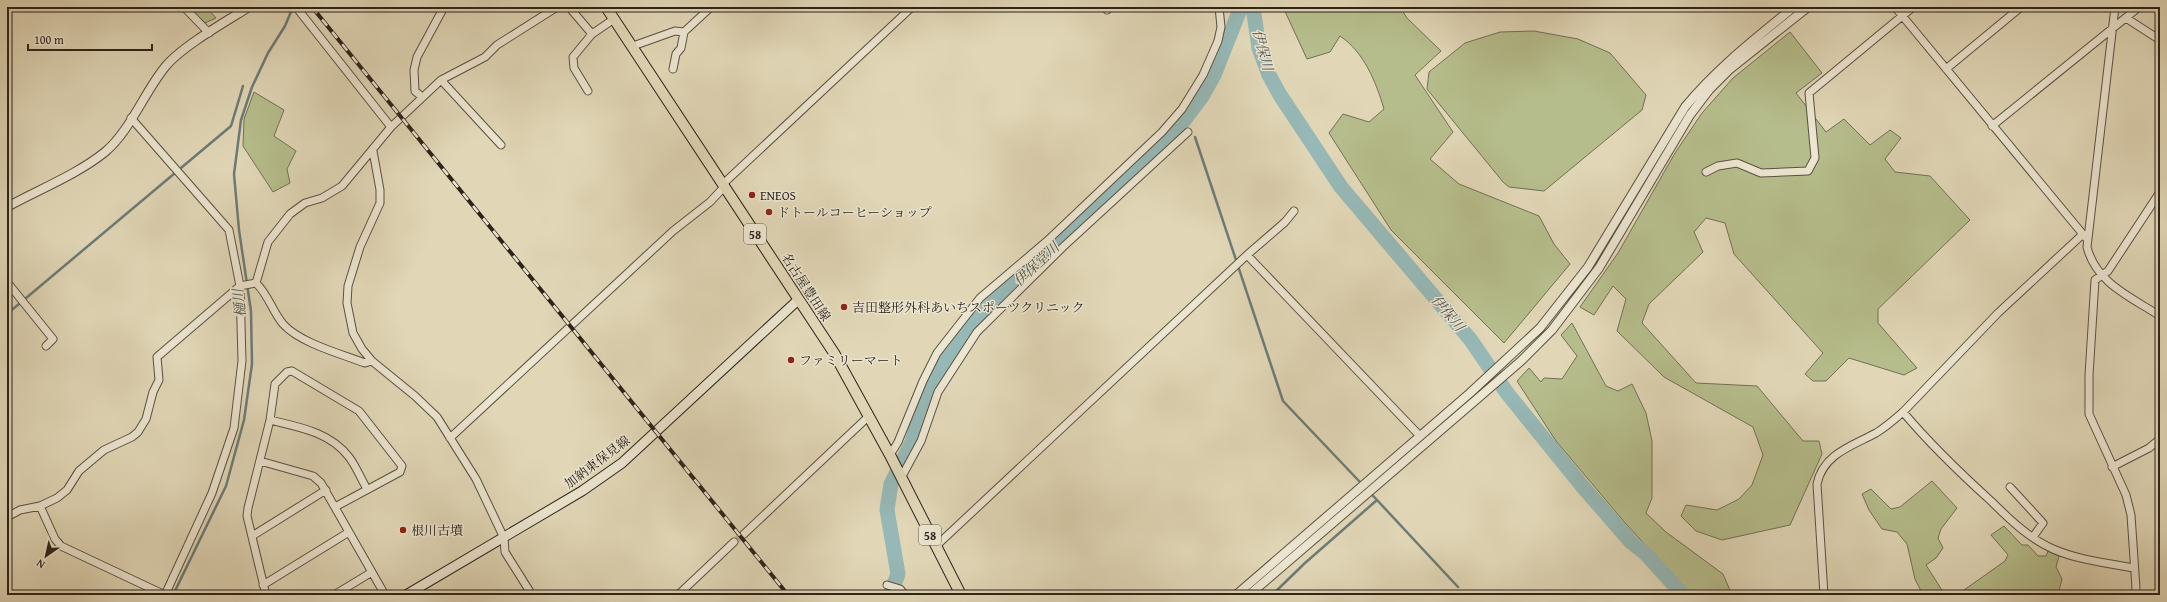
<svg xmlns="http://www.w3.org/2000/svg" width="2167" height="602" viewBox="0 0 2167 602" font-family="'Gentium Book Plus','Noto Serif JP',serif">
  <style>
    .green { fill: #b6bd8c; stroke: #727054 }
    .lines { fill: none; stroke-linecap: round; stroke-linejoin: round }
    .stream { stroke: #6c7c78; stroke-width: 2.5 }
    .river { stroke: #96b8b6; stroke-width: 15 }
    .minor-tunnel { stroke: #bdb398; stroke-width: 7; stroke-dasharray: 7 3.5; stroke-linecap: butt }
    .minor-casing { stroke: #5a5042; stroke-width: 9 }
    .tertiary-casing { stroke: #5a5042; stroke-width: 10 }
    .secondary-casing { stroke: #2d231b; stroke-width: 11 }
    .primary-casing { stroke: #2d231b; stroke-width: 12 }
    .minor { stroke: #ece5d0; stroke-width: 7 }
    .tertiary { stroke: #ece5d0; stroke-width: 8 }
    .secondary { stroke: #ece5d0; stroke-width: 9 }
    .primary { stroke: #e1d7b7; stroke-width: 10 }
    .rail-casing { stroke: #2d231b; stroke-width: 4 }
    .rail { stroke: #ece5d0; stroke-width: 2.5; stroke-dasharray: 8; stroke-linecap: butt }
    .poi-dot { fill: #8f2418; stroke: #ece5d0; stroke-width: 1.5 }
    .labels { text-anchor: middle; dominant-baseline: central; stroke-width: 3; stroke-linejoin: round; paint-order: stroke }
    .shield { fill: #ece5d0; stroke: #665d51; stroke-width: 1 }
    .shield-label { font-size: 12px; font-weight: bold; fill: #2d231b }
    .poi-label { font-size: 13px; fill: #2d231b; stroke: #ece5d0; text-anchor: start }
    .street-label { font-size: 13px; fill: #2d231b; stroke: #ece5d0 }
    .water-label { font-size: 14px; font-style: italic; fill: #4c504a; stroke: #ece5d0 }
  </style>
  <rect width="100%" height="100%" fill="#e1d7b7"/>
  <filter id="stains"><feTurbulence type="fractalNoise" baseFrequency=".005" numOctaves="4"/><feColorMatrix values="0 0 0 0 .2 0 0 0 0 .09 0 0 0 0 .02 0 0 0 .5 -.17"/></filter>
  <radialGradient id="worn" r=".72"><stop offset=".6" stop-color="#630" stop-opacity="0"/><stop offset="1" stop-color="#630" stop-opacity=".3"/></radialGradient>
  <path class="green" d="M 189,7 L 206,7 L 216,18 L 205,23 Z
    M 1283,7 L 1400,7 L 1407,18 L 1441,51 L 1415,75 L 1453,132 L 1430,159 L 1459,184 L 1539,216 L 1554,244 L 1570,264 L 1504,343 L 1391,230 L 1329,133 L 1343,114 L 1369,122 L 1384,109 C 1376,82 1364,52 1340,36 L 1330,52 L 1307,59 Z
    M 1534,31 L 1578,39 L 1610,53 L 1646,95 L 1642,110 L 1544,191 L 1509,187 L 1503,182 L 1427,89 L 1429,72 L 1465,43 L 1500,32 Z
    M 1790,32 L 1822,73 L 1796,93 L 1826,132 L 1844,119 L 1870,145 L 1890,130 L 1901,138 L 1885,159 L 1895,172 L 1930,176 L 1970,220 L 1878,309 L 1878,323 L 1917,368 L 1904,375 L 1849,358 L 1826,381 L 1813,381 L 1805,374 L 1823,353 L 1734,254 L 1725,223 L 1706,218 L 1694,232 L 1703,252 L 1649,304 L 1642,323 L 1696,383 L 1757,386 L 1803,441 L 1819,441 L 1822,454 L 1790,525 L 1722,540 L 1696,531 L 1681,516 L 1686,505 L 1717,510 L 1739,499 L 1752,485 L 1763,455 L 1753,427 L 1664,377 L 1617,331 L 1626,299 L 1613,286 L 1594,315 L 1580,307 L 1618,253 L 1675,153 L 1702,113 L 1733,78 Z
    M 254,92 L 284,110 L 274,136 L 296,151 L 287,169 L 290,183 L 273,192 L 243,146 L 244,119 Z
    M 1572,323 L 1606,386 L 1618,391 L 1632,384 L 1646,413 L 1652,441 L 1652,498 L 1646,513 L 1666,532 L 1723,574 L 1732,595 L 1694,595 L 1686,589 L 1626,524 L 1556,441 L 1517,381 L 1529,368 L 1541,382 L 1544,378 L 1562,379 L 1577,356 L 1561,335 Z
    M 1932,481 L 1957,508 L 1941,529 L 1938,538 L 1943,548 L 1936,558 L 1926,565 L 1945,595 L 1923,595 L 1915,579 L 1907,544 L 1897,532 L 1882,529 L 1869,510 L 1862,494 L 1871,489 L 1891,509 L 1900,507 Z
    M 2004,526 L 2022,545 L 2028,545 L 2038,556 L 2046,556 L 2048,551 L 2059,556 L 2056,567 L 2062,579 L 2058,595 L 1957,595 L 2005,561 L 2008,555 L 1991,535 Z"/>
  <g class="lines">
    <path class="stream" d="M 1195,137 L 1283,401 L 1377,500
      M 7,314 L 231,126 L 243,86
      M 173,595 L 226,486 L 244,420 L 252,364 L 251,311 L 239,230 L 234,174 L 241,120 L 252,87 L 268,53 L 285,26 L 293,7
      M 1272,595 L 1305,563 L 1377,500 L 1458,587"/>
    <path class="river" d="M 1253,7 L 1259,48 L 1269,75 L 1280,95 L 1341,187 L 1470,339 L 1507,393 L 1583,487 L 1631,542 L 1646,554 L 1683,595
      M 890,595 L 898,574 L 887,510 L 891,484 L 912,442 L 921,411 L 941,366 L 964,333 L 984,311 L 1097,206 L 1182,123 L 1201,98 L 1214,75 L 1241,7"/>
    <path class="minor-tunnel" d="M 734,542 L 744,534"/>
    <defs>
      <path id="minor" d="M 184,7 L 209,33
        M 296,7 L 391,127
        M 569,7 L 592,34 L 614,19
        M 1105,7 L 1107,10
        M 1895,7 L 2086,238
        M 2115,7 L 2087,247 C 2096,283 2131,297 2160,316
        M 2126,18 L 2160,40
        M 633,46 L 675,31 L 684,32 L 711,7
        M 673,69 L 676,54 L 681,48 L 684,32
        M 1946,69 L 2021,7
        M 441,80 L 501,145
        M 588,91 L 574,68 L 573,57 L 592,34
        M 422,97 L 415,91 L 414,70 L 417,57 L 444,7
        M 131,118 L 229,230 L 240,286 L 242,361 L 234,428 L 212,493 L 165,595
        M 1992,126 L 2139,7
        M 373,151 L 380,190 L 380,203 L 360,247 L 348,286 L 347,303 L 353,333 L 362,349 L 372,361 L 415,396 L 437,417 L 476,479 L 504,538 L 505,552 L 532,595
        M 1706,172 L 1718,166 L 1737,163 L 1761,173 L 1808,171 L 1815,158 L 1809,93 L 1913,7
        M 723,184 L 912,7
        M 1247,255 L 1420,436
        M 7,282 L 53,339 L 46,346
        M 256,283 L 268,242 L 290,214 L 305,203 L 322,198 L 342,186 L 391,127 L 441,80 L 485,57 L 497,45 L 557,7
        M 256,283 C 268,294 272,311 283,324 C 300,343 341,354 365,363 L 372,361
        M 1903,412 C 1930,444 1960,473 1991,501 C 2009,519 2030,539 2053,549 C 2078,560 2107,563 2134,568
        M 270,420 C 299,427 330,432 349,457 C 356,466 361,479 367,489
        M 450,438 L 673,231 L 710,202 L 725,186
        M 890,455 L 898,442 L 923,381 L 937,353 L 980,298 L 1047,241 L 1162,132 L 1182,109 L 1203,75 L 1218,41 L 1221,27 L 1219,7
        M 260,461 L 313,476 L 321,483 L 385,595
        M 2112,467 L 2149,448 L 2160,439
        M 901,478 L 921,441 L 938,392 L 977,332 L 1063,247 L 1188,132
        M 2010,487 L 2043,523 L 2033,537
        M 40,506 L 55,539 L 61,546 L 165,595
        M 7,517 L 20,510 L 40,506 L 57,498 L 67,490 L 79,471 L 104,450 L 132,437 L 138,432 L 146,419 L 153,392 L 159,380 L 157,357 L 240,286 L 256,283
        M 744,534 L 869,416
        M 252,536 L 326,490
        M 936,546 L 1247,255 L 1285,222 L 1294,211
        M 263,585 L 349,532
        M 887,585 L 900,589 L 905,595
        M 266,595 L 247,516 L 248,508 L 270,420 L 275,384 L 287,372 L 292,371 L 359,411 L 402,466 L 400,472 L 335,507
        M 334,595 L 372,572
        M 678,595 L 734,542
        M 1824,595 L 1817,484 C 1823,454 1852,446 1876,433 C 1886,427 1895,419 1903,412 L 1998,313 L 2082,235
        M 2135,595 L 2136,588 L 2131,515 L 2126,495 L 2089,414 L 2089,375 L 2095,280 L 2108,271 L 2160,192"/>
      <path id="tertiary" d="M 7,207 C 38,190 78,174 105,152 C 130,131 144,93 165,67 C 181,47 225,22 249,7
        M 1236,595 L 1470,393 L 1540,328 L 1588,267 L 1685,107 C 1717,68 1756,38 1794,7
        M 1249,595 L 1477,399 L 1521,361 L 1552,330 L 1599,268 L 1690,115 L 1709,90 L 1730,69 L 1808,7"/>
      <path id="secondary" d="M 406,595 L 582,491 L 622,463 L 798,300"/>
      <path id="primary" d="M 606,7 L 834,353 L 890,455 L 961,595"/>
    </defs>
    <use href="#minor" class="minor-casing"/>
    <use href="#tertiary" class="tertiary-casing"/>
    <use href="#secondary" class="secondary-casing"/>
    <use href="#primary" class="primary-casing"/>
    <use href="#minor" class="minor"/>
    <use href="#tertiary" class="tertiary"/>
    <use href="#secondary" class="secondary"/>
    <use href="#primary" class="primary"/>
    <defs>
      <path id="rail" d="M 312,7 L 788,595"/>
    </defs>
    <use href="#rail" class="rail-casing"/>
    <use href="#rail" class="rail"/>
  </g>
  <g class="poi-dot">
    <circle cx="752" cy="195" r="4"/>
    <circle cx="769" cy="212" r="4"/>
    <circle cx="844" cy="307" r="4"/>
    <circle cx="791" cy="360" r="4"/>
    <circle cx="403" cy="530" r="4"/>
  </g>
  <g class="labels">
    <g class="shield">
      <rect x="744" y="224" width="22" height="20" rx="3"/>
      <rect x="919" y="525" width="22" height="20" rx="3"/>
    </g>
    <g class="shield-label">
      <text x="755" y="234">58</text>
      <text x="930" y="535">58</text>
    </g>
    <g class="poi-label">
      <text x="760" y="195">ENEOS</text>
      <text x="777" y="212">ドトールコーヒーショップ</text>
      <text x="852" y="307">吉田整形外科あいちスポーツクリニック</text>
      <text x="799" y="360">ファミリーマート</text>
      <text x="411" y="530">根川古墳</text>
    </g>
    <g class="street-label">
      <text transform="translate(806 287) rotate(57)">名古屋豊田線</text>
      <text transform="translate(597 462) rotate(-37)">加納東保見線</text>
    </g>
    <g class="water-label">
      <text transform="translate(1263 50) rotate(75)">伊保川</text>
      <text transform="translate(1036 264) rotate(-43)">伊保堂川</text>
      <text transform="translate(239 303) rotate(-96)">樋川</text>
      <text transform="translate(1448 313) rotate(50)">伊保川</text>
    </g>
  </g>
  <rect width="2167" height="602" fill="none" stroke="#e1d7b7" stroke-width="24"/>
  <rect x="8" y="8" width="2151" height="586" fill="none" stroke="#2d231b" stroke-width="2"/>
  <rect x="12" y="12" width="2143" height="578" fill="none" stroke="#2d231b"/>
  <g transform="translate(46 556) rotate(214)" stroke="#ece5d0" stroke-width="3" paint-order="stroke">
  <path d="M0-3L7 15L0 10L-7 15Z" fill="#2d231b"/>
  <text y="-6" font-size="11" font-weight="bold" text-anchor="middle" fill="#2d231b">N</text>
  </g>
  <path d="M28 44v6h124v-6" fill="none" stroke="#2d231b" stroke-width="2"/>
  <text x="34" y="44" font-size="12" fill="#2d231b" stroke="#ece5d0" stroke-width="3" paint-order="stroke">100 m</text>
  <rect width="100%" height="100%" filter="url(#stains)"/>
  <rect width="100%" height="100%" fill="url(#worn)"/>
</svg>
